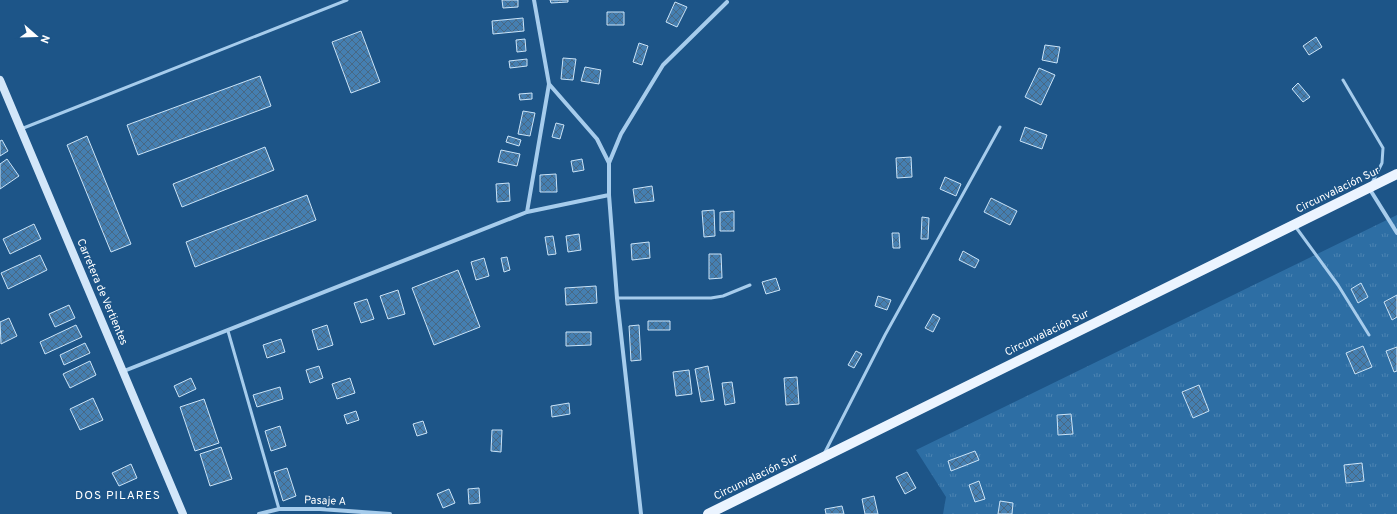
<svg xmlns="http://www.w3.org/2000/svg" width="1397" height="514" viewBox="0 0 1397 514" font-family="Overpass,sans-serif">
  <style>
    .grass { fill: url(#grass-tufts) }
    .building { fill: url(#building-cross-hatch); stroke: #cbe4f8 }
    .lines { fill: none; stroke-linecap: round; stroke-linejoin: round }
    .service { stroke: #a6ccec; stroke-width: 3 }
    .minor { stroke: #a6ccec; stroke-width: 4 }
    .secondary { stroke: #d2e6f9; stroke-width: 8 }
    .primary { stroke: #ebf4ff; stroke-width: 10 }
    .labels { text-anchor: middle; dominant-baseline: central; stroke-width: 3.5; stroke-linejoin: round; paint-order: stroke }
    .street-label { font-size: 11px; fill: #fff; stroke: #1d5588 }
    .neighbourhood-label { font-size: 12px; letter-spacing: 1px; fill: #fff; stroke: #1d5588 }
  </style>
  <defs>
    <pattern id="grass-tufts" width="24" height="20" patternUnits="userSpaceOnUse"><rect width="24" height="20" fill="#2d6ea4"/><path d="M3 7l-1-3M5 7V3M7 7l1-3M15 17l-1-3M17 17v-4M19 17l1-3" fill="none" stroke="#4c84b2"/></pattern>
    <pattern id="building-cross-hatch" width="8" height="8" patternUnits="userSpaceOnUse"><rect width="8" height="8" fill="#457fb1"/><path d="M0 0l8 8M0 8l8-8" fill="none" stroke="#486884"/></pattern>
  </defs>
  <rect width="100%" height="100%" fill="#1d5588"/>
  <path class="grass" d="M 1397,215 L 1397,514 L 943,514 L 946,497 L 916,450 Z"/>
  <path class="building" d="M 502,0 L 518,0 L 518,7 L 503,8 Z
    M 550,0 L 568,0 L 568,2 L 551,3 Z
    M 675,2 L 687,7 L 677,27 L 666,22 Z
    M 607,12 L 624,12 L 624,25 L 607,25 Z
    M 523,18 L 524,31 L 493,34 L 492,21 Z
    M 361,31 L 380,82 L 351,93 L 332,42 Z
    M 1316,37 L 1322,47 L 1309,55 L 1303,46 Z
    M 525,39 L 526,51 L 517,52 L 516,40 Z
    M 639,43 L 648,46 L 642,65 L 633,62 Z
    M 1045,45 L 1060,47 L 1057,63 L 1042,60 Z
    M 563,58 L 576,59 L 573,80 L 561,79 Z
    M 527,59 L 527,66 L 510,68 L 509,61 Z
    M 585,67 L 601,70 L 599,84 L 581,81 Z
    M 1039,68 L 1055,75 L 1041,105 L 1025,97 Z
    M 260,76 L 271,106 L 138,155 L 127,125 Z
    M 1298,83 L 1310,97 L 1303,102 L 1292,89 Z
    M 532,93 L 532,99 L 520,100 L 519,94 Z
    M 523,111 L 535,113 L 530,136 L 518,134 Z
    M 556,123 L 564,125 L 560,139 L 552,137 Z
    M 1025,127 L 1047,135 L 1042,149 L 1020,141 Z
    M 87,136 L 131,244 L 111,252 L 67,145 Z
    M 508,136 L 521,140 L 519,146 L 506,142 Z
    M 2,140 L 8,151 L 0,156 L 0,141 Z
    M 265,147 L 274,170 L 182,207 L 173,184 Z
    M 501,150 L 520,154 L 517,166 L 498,162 Z
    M 911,157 L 912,177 L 897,178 L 896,158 Z
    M 7,159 L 19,176 L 0,189 L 0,164 Z
    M 582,159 L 584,170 L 573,172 L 571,161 Z
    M 556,174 L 557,192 L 540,192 L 540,175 Z
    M 945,177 L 961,184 L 956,196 L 940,189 Z
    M 509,183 L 510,201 L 497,202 L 496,184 Z
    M 652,186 L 654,201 L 635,203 L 633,189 Z
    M 307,195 L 316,220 L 195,267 L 186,242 Z
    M 991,198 L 1017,211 L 1010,225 L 984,212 Z
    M 714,210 L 715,236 L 704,237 L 702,211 Z
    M 734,211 L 734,231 L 720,231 L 720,212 Z
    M 922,217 L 929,218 L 928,239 L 921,239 Z
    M 34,224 L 41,239 L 10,254 L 3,239 Z
    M 892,233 L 899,233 L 900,248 L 893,248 Z
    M 579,234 L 581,250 L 568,252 L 566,236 Z
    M 553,236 L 556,254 L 548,255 L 545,237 Z
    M 649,242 L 650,258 L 632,260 L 631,244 Z
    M 963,251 L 979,260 L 975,268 L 959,260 Z
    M 709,254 L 721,254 L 722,278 L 709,279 Z
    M 40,255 L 47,270 L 8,289 L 1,273 Z
    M 507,257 L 510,270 L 504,272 L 501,258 Z
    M 484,258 L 489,276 L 476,280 L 471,262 Z
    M 458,270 L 480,327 L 434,345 L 412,288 Z
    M 776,278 L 780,290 L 766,294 L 762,282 Z
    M 1361,283 L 1368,297 L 1358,303 L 1351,289 Z
    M 596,286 L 597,303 L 566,305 L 565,288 Z
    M 398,290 L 405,314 L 388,319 L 380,296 Z
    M 1397,295 L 1397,317 L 1392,320 L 1384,302 Z
    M 878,296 L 891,300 L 887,310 L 875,306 Z
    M 367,299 L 374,319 L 361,323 L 354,303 Z
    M 69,305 L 75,318 L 55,327 L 49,314 Z
    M 933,314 L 940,318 L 933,332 L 925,328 Z
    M 9,318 L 17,336 L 1,344 L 0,322 Z
    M 648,321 L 670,321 L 670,330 L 648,330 Z
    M 76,325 L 82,337 L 45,354 L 40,342 Z
    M 327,325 L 333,345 L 318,350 L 312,330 Z
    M 639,325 L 641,360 L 631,361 L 629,326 Z
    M 566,332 L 591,332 L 591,345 L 566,346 Z
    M 281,339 L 285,352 L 267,358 L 263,345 Z
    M 85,343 L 90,353 L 64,365 L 60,355 Z
    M 1363,346 L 1372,367 L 1355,374 L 1346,353 Z
    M 1397,347 L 1397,371 L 1394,372 L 1386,351 Z
    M 856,351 L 862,354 L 854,368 L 848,365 Z
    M 90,361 L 96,375 L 70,388 L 63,374 Z
    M 319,366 L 323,378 L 310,383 L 306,370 Z
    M 708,366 L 714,400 L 701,402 L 695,369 Z
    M 689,370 L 692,394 L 676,396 L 673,372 Z
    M 797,377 L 799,404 L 786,405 L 784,378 Z
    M 191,378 L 196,389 L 179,397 L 174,386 Z
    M 350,378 L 355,393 L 337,399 L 332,384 Z
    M 732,382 L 735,403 L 725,405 L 722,383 Z
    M 1199,385 L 1209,411 L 1193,418 L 1182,392 Z
    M 280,387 L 283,399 L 257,407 L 253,395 Z
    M 93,398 L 103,420 L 80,430 L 70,409 Z
    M 204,399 L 219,443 L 195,451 L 180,407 Z
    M 569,403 L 570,414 L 552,417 L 551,406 Z
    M 356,411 L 359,420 L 347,424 L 344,415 Z
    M 1071,414 L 1073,434 L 1058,435 L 1057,415 Z
    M 423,421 L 427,433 L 417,436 L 413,424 Z
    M 280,426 L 286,446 L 271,451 L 265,431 Z
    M 492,430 L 502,430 L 501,452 L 491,451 Z
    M 221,447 L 232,479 L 210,486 L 200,454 Z
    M 975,451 L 979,460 L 951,471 L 948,461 Z
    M 1362,463 L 1364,481 L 1346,483 L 1344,465 Z
    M 131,464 L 137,478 L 119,486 L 112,473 Z
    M 287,468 L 296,496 L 283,501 L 274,472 Z
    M 907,472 L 916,488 L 905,494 L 896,477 Z
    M 979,481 L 985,499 L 975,502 L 969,485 Z
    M 479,488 L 480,503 L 469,504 L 468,489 Z
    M 449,489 L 455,503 L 443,508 L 437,494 Z
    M 874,496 L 878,514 L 865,514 L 862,499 Z
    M 1000,501 L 1013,503 L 1012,514 L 998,514 Z
    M 842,506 L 844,514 L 826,514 L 825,509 Z"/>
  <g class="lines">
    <path class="service" d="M 1343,80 L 1383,148 L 1382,163 L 1372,183
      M 21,129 L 347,0
      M 1295,226 L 1338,285 L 1369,335
      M 617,298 L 711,298 L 723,296 L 750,285
      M 228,331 L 279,509
      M 825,452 L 885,335 L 1000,127"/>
    <path class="minor" d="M 534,0 L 549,84 L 597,139 L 609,163 L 609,195 L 617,298 L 641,514
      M 609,163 L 621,134 L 663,65 L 727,2
      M 1369,188 L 1397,233
      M 527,212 L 549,84
      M 124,371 L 527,212 L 609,195
      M 259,514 L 279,509 L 320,509 L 390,514"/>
    <path class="secondary" d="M 0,80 L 183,514"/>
    <path class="primary" d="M 708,514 L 1397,174"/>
  </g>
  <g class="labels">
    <g class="street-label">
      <text transform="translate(1338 190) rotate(-26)">Circunvalación Sur</text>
      <text transform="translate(102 292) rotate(67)">Carretera de Vertientes</text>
      <text transform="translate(1047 333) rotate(-26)">Circunvalación Sur</text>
      <text transform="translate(756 477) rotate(-26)">Circunvalación Sur</text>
      <text transform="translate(325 501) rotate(2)">Pasaje A</text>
    </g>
    <g class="neighbourhood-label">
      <text x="118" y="496">DOS PILARES</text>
    </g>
  </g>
  <g transform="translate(36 36) rotate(110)" stroke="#1d5588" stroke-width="3" paint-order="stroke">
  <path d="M0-3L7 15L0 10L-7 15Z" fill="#ffffff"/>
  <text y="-6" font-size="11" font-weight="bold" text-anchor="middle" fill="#ffffff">N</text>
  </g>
</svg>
